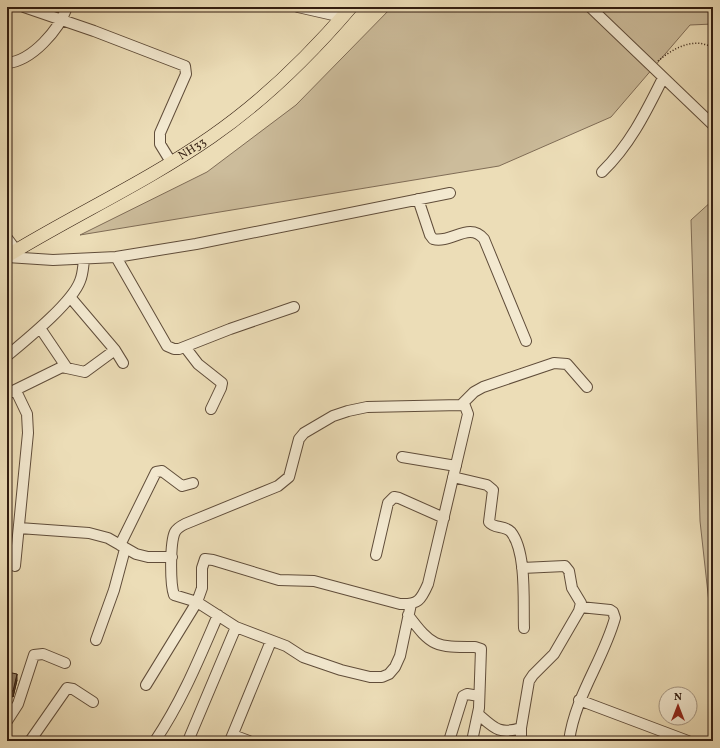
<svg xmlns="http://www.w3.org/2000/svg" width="720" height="748" viewBox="0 0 720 748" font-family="Vollkorn,serif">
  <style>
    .green { fill: #ccbc9b; stroke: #7f6c56 }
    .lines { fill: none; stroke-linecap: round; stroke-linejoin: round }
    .minor-casing { stroke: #604d3a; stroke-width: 12 }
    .major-casing { stroke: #321d10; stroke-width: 14 }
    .path { stroke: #321d10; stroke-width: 1.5; stroke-dasharray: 1 2; stroke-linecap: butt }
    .minor { stroke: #f3e9d0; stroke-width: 10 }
    .major { stroke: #ecddb7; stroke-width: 13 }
    .wall { fill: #7e6f59; stroke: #321d10 }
    .shaded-wall { fill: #675a48; stroke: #321d10 }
    .building { fill: #938167; stroke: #321d10 }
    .labels { text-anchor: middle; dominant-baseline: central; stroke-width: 3; stroke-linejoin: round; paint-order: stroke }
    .street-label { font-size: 12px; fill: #321d10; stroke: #f3e9d0 }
  </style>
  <rect width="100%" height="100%" fill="#ecddb7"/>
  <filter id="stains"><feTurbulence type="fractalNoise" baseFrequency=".005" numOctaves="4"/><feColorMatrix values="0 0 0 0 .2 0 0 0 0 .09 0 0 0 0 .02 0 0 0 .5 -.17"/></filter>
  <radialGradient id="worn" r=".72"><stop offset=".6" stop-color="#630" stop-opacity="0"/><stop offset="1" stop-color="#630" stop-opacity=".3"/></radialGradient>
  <path class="green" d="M 392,7 L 713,7 L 713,24 L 690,25 L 611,117 L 499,166 L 80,235 L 207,172 L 296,105 Z
    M 713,200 L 713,639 L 700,521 L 691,220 Z"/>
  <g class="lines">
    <defs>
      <path id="minor" d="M 24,7 L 94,31 L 185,66 L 186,74 L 160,133 L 160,144 L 171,162
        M 298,7 L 342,17
        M 590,7 L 713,125
        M 7,63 C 32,61 59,30 67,7
        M 602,172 C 630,145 646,112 663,78
        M 418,199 L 430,235 L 433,239 C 451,244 469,221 484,239 L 526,341
        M 7,238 L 16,250
        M 7,257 L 53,260 L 116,257 L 196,244 L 450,193
        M 116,257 L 167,346 L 174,349 L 179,349 L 230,329 L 294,307
        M 70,297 L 115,350 L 123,363
        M 40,328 L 67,368
        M 185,347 L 198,364 L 222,383 L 221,388 L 211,409
        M 7,356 C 26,340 72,303 80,281 C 83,274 83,267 84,260
        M 7,394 L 62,367 L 85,372 L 115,350
        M 461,405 L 474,392 L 483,387 L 554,363 L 567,364 L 587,387
        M 402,457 L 456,466
        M 453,477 L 487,485 L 493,490 L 489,522 C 494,529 505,525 511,532 C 527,552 523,603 524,628
        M 19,528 L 89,533 L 108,538 L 136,554 L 148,557 L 172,557
        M 120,545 L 156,472 L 162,471 L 182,486 L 193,483
        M 376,555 L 388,503 L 394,497 L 399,498 L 444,518
        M 15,566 L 28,433 L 27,414 L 16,391
        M 408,615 C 432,647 435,647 475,647 L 481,649 L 479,708 L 472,741
        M 96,640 L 114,590 L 125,549
        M 146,685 L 197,602 L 202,588 L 202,568 L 205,559 L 213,560 L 279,580 L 314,581 L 400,604 C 418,605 421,600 428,584 L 468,414 L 465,406 L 461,405 L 367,407 L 348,411 L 333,416 L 304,433 L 299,439 L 289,477 L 278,486 L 185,524 C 181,526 177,528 175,532 C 170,542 170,584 174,595 L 197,602 L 236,627 L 286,646 L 303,657 L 341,670 L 370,677 L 382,677 L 389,674 L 395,667 L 400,656 L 411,604
        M 579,700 L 688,741
        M 478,714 C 494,728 499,735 521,728
        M 7,721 L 18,704 L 34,655 L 43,654 L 65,663
        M 233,735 L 249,741
        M 30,741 L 67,688 L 73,689 L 93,702
        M 155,741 C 182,701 199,659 218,615
        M 188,741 L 236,627
        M 230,741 L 271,641
        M 449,741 L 463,696 L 467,694 L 479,696
        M 521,741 L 521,728 L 529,681 L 533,675 L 554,654 L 579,611 L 581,603 L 572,588 L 569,571 L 565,566 L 522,568
        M 569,741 C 575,696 603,661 615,618 L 613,612 L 610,610 L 580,607"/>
      <g id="major">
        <path id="s1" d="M 7,256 C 74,215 146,182 211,137 C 263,101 310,55 351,7"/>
      </g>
    </defs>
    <use href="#minor" class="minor-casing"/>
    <use href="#major" class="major-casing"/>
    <path class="path" d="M 658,61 C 672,49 694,36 713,48"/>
    <use href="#minor" class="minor"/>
    <use href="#major" class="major"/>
  </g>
  <path class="wall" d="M 7,672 L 17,680 L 13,697 L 7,695 Z"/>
  <path class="shaded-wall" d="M 17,674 L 17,680 L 13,697 L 13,691 Z"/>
  <path class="building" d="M 7,672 L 17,674 L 13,691 L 7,690 Z"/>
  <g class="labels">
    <g class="street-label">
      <text stroke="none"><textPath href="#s1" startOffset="214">NH33</textPath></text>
    </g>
  </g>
  <rect width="720" height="748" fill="none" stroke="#ecddb7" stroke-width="24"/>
  <rect x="8" y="8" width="704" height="732" fill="none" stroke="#321d10" stroke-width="2"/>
  <rect x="12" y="12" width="696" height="724" fill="none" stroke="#321d10"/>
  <g transform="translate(678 706)"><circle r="19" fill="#f3e9d0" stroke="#a69783"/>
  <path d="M0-3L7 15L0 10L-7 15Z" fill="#8f2418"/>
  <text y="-6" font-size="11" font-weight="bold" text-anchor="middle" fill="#321d10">N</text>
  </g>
  <rect width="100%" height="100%" filter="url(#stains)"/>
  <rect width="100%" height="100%" fill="url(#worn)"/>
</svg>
